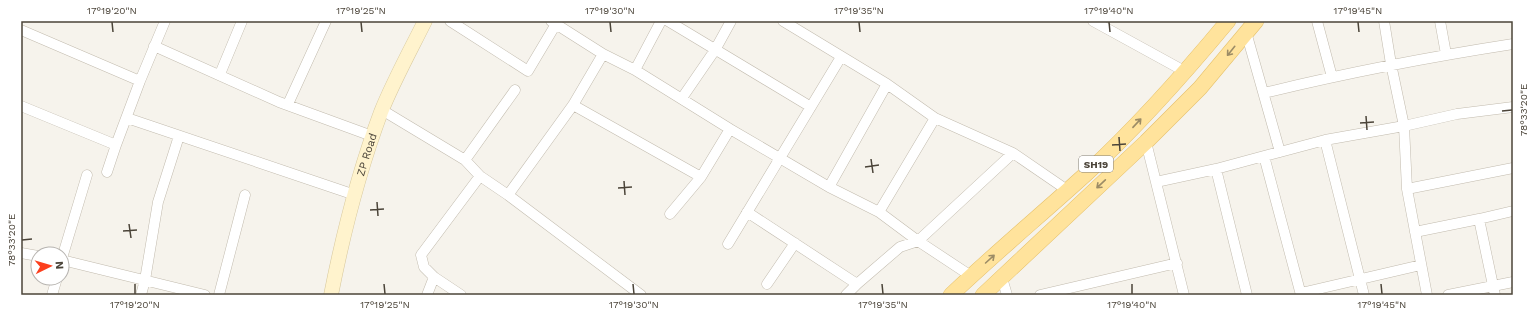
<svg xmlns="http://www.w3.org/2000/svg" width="1534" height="316" viewBox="0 0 1534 316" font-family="'Work Sans',sans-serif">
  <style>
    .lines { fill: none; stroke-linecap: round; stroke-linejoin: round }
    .street-casing { stroke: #c2bbae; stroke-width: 11 }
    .secondary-casing { stroke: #d6c79b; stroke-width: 15 }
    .primary-casing { stroke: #e6c16a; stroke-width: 16 }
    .street { stroke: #fff; stroke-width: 10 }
    .secondary { stroke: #fff3cd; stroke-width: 14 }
    .primary { stroke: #ffe39c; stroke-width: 15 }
    .oneway { stroke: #9c8c66 }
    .ticks { fill: none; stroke: #4b4439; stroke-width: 1.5 }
    .labels { text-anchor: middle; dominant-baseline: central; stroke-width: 3; stroke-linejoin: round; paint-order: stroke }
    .shield { fill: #fff; stroke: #817c74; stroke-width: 1 }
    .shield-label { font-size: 10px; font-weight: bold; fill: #4b4439 }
    .street-label { font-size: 11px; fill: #4b4439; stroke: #fff }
    .neatline { fill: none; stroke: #4b4439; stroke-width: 1.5 }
    .ticks-label { font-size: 10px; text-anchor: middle; fill: #4b4439 }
  </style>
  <rect width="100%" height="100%" fill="#f6f3ec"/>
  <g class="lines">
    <defs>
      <path id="street" d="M 450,21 L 528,71 L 556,24
        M 551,21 L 603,54 L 635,70 L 730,129 L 829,187 L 879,212 L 918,241 L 971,276
        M 668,21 L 811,107
        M 783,21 L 887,84 L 935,118 L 1013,153 L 1067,190
        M 1093,21 L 1186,72
        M 1317,21 L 1332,77
        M 1384,21 L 1391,64 L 1404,126 L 1457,114 L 1513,107
        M 1440,21 L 1446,54
        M 21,30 L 140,81
        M 1246,32 L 1280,152 L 1264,156 L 1301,295
        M 154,46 L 279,102 L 372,136
        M 635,70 L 661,21
        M 220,74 L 242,21
        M 1264,93 C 1346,73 1429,57 1513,44
        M 682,98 L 715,50 L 731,21
        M 288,104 L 326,21
        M 573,105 L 701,177
        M 21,106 L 116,145 L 140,81 L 165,21
        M 382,110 L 465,160 L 480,176 L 508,195 L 641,295
        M 127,118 L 355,195
        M 1325,140 L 1364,295
        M 1146,142 L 1184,295
        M 1280,152 L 1325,140 L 1404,126 L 1407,189 L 1427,295
        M 465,160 L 515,90
        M 1216,169 L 1247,295
        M 107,172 L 116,145
        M 1156,182 L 1216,169 L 1264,156
        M 829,187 L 887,84
        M 1407,189 L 1513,168
        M 508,195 L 573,105 L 603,54
        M 747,212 L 857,284 L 846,295
        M 879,212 L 935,118
        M 670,214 L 701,177 L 730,129
        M 1415,232 L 1479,219
        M 728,244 L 841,57
        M 21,253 L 38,256
        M 62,258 L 87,175
        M 62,260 L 205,295
        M 1002,278 L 1007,295
        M 767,284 L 795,243
        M 857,284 L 900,247 L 918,241 L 1013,153
        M 1301,293 L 1421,265
        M 52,295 L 57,278
        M 141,295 L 145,280 L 158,202 L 179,136
        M 219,295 L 245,195
        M 427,295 L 434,277
        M 461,295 L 434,277 L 424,267 L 421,255 L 480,176
        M 1040,295 L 1177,263
        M 1448,295 L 1513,282
        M 1495,295 L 1479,219 L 1513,211"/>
      <g id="secondary">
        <path id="s1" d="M 331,295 C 343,234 359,171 381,112 C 393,82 410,51 425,21"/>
      </g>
      <path id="primary" d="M 951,295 C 995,253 1042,214 1087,173 C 1138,126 1184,74 1228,21
        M 983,295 L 1146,142 L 1200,88 L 1256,21"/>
    </defs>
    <use href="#street" class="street-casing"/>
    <use href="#secondary" class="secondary-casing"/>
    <use href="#primary" class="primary-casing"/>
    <use href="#street" class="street"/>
    <use href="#secondary" class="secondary"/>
    <use href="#primary" class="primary"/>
  </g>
  <defs><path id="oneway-shaft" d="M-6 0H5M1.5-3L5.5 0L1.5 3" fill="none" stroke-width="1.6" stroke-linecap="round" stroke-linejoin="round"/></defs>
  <g class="oneway">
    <use href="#oneway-shaft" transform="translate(1231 51) rotate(129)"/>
    <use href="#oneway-shaft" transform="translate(1137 123) rotate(-47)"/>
    <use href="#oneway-shaft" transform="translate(1101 184) rotate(137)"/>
    <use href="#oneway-shaft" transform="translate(990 259) rotate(-42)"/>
  </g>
  <path class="ticks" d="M 112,22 L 113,32M 361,22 L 362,32M 610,22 L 611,32M 859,22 L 860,32M 1109,22 L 1110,32M 1358,22 L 1359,32M 1502,111 L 1512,110M 1366,116 L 1367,130M 1360,123 L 1374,122M 1119,137 L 1120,151M 1112,145 L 1126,144M 871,159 L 873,173M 865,167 L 879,165M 624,181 L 625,195M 618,188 L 632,187M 377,202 L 378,216M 370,210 L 384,209M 129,224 L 131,238M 123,231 L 137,230M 22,240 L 32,239M 135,284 L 135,294M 384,284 L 385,294M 633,284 L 634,294M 882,284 L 883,294M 1132,284 L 1132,294M 1381,284 L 1382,294"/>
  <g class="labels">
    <rect class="shield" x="1079" y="156" width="34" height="16" rx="3"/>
    <g class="shield-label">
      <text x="1096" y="164">SH19</text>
    </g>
    <g class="street-label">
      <text stroke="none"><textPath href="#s1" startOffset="145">ZP Road</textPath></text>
    </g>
  </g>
  <rect width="1534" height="316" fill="none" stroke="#ffffff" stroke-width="44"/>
  <g transform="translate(50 266) rotate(85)"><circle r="19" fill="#ffffff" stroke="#b7b4b0"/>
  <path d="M0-3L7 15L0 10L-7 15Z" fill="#fc3f1d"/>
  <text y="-6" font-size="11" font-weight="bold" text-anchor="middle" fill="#4b4439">N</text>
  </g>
  <rect x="22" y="22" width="1490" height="272" class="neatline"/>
  <g class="ticks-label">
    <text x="112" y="14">17°19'20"N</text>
    <text x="361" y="14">17°19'25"N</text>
    <text x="610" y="14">17°19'30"N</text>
    <text x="859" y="14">17°19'35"N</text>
    <text x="1109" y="14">17°19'40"N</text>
    <text x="1358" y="14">17°19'45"N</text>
    <text transform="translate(1523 110) rotate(-90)" y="4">78°33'20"E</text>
    <text transform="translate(11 240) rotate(-90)" y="4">78°33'20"E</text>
    <text x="135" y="308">17°19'20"N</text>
    <text x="385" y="308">17°19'25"N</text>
    <text x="634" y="308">17°19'30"N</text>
    <text x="883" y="308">17°19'35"N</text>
    <text x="1132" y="308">17°19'40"N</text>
    <text x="1382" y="308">17°19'45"N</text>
  </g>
</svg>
